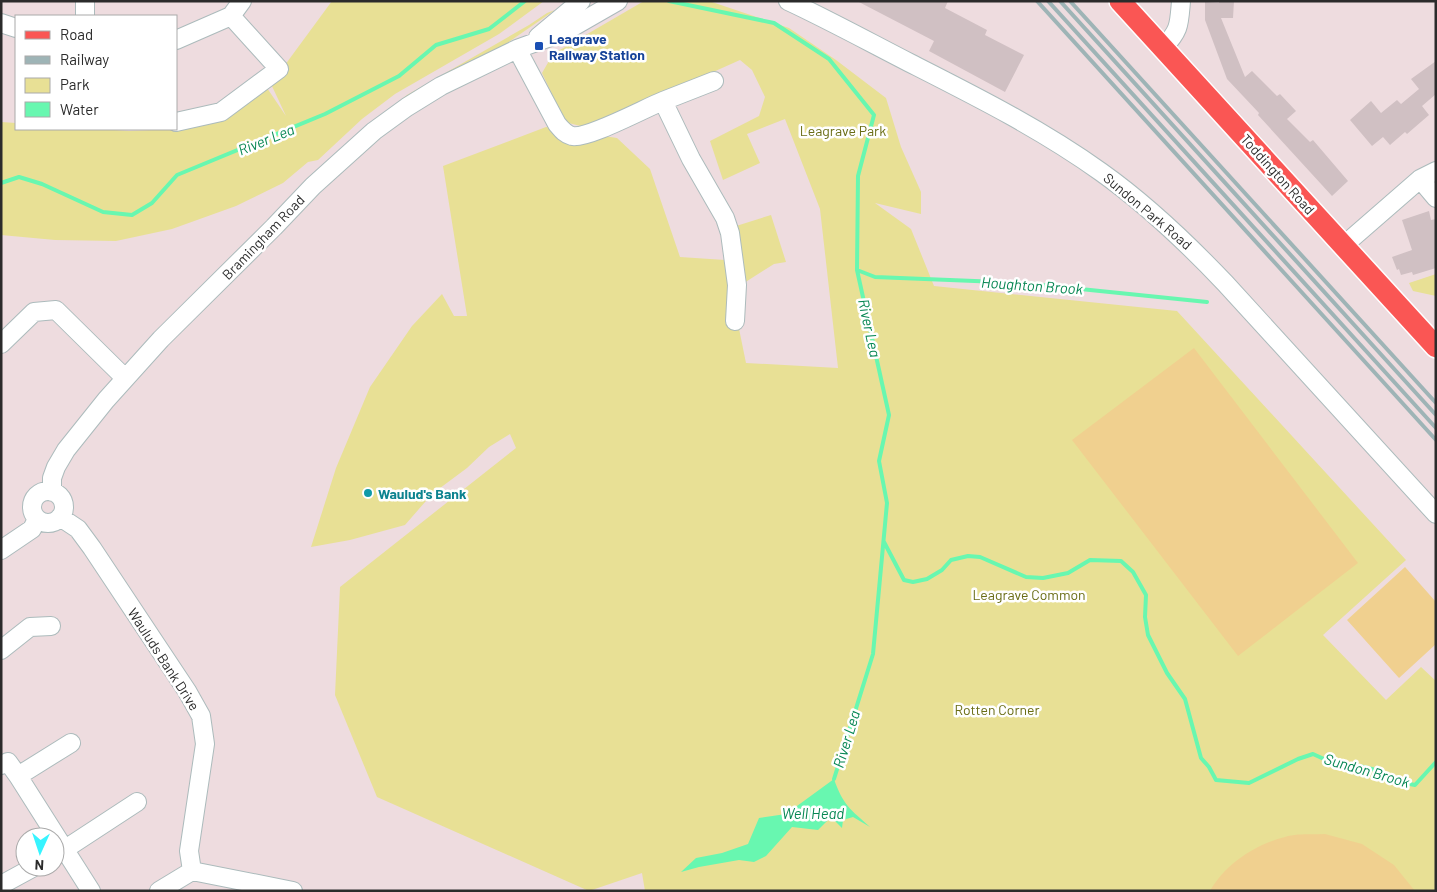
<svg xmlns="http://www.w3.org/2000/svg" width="1437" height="892" viewBox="0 0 1437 892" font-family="Barlow,sans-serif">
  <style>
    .green { fill: #e8e095 }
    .pitch { fill: #f0d08f }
    .water { fill: #68f7b0 }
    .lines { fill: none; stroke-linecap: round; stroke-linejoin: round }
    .stream { stroke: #68f7b0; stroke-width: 4 }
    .building { fill: #d0c0c3 }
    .minor-casing { stroke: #acbbbc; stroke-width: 20 }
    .major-casing { stroke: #fff; stroke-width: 24 }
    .minor { stroke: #fff; stroke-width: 18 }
    .major { stroke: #fa5654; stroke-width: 21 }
    .rail { stroke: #9eb4b6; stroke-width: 4 }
    .transit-dot { fill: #1a4fb4; stroke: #fff; stroke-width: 2 }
    .culture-dot { fill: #0f9aa8; stroke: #fff; stroke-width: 2 }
    .labels { text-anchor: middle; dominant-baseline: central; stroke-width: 5; stroke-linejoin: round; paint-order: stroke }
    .transit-label { font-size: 14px; font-weight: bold; fill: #164399; stroke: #fff; text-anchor: start }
    .park-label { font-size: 14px; fill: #6a6d15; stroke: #fff }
    .street-label { font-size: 14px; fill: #2b2b2b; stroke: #fff }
    .culture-label { font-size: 14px; font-weight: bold; fill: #0d838f; stroke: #fff; text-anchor: start }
    .water-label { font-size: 15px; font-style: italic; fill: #078753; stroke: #fff }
  </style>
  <rect width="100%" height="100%" fill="#eedcdf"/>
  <path class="green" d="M 332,1 L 544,1 L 499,34 L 395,94 L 362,119 L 318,160 L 308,162 L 283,183 L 236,206 L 172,229 L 116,241 L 55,240 L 1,235 L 1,122 L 16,123 L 16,129 L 100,129 L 129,131 L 176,129 L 265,85 L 286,116 L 271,84 Z
    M 644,1 L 709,1 L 789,28 L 836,60 L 886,98 L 901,147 L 921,192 L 921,214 L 875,203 L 911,229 L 934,286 L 1177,311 L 1406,560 L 1323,635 L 1386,700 L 1421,667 L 1436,681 L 1436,891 L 645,891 L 642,873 L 589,891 L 377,797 L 335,695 L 340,587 L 516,448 L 510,434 L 489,447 L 467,468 L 432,494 L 405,525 L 350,540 L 311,547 L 336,468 L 370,387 L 412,326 L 442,294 L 454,316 L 467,316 L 443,166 L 546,127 L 617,138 L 650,169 L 680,257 L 725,260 L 746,363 L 838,368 L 820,209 L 785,119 L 747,134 L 760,163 L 723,180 L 710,141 L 759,116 L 765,97 L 752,70 L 740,60 L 588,128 L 565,122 L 542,73 L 553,54 Z
    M 555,10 L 506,44 L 474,61 L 367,126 L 407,95 L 529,25 L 547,13 Z
    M 771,215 L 786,262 L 774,264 L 744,283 L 733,227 Z
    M 1436,274 L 1436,296 L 1413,291 L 1409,283 Z"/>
  <path class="pitch" d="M 1194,348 L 1358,563 L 1238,656 L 1072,440 Z
    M 1405,567 L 1436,602 L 1436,644 L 1399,678 L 1347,620 Z
    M 1325,834 L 1362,844 L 1394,865 L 1415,891 L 1210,891 C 1225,864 1256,844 1285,837 C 1297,833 1312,835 1325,834 Z"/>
  <path class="water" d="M 834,779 C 843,805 850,809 870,827 L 853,817 L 843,820 L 842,828 L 831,817 L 818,830 L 792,827 L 766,856 L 754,862 L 739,860 L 699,867 L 681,872 L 696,858 L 722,853 L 748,844 L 759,818 L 786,814 Z"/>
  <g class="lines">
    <path class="stream" d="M 669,1 L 774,23 L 829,59 L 874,115 L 858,176 L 857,270 L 889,415 L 879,461 L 887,503 L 873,654 L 834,779
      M 1,183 L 19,177 L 42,184 L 103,212 L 132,215 L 152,203 L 177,175 L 325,114 L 399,76 L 436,45 L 489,29 L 525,1
      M 857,270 L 875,277 L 1022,283 L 1207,302
      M 884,542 L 904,580 L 913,582 L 927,579 L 942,570 L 951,560 L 968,556 L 980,557 L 1026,577 L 1043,578 L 1068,573 L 1090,560 L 1121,561 L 1133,572 L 1146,595 L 1145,617 L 1148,635 L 1167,673 L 1185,699 L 1201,758 L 1209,767 L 1216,780 L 1249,783 L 1298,759 L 1313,754 L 1335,764 L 1355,765 L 1376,770 L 1389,780 L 1415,785 L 1436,762"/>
  </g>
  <path class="building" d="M 857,1 L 948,1 L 945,8 L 987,30 L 985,35 L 1024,55 L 1005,92 L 929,51 L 934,41 Z
    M 1219,1 L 1234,1 L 1233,18 L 1221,18 L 1245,77 L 1252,71 L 1277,96 L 1280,94 L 1296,111 L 1287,119 L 1310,142 L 1313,140 L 1348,181 L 1332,196 L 1258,115 L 1259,113 L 1227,79 L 1205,20 L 1205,2 L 1219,3 Z
    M 1436,61 L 1436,94 L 1422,106 L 1429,115 L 1407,134 L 1405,132 L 1390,145 L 1383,137 L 1372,146 L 1350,120 L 1371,101 L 1381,113 L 1397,100 L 1401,104 L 1419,89 L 1411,79 Z
    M 1429,211 L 1431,220 L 1436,219 L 1436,268 L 1413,275 L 1412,272 L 1401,275 L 1399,269 L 1397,270 L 1392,257 L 1412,250 L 1402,220 Z"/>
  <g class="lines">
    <defs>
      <path id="minor" d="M 788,1 C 829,20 869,42 910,63 C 975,96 1041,129 1101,172 C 1146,204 1187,243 1225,283 L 1436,514
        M 85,16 L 85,1
        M 1,23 L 16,28
        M 538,37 L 581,1
        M 176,40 L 231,16 L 242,1
        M 1163,48 C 1180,30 1179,25 1181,1
        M 517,49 L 557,124 C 562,130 565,134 572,136 C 588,139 645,108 663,101 L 691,159 L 725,218 L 730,233 L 737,285 L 735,321
        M 663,101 L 714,81
        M 176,122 L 221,112 L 279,69 L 231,16
        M 1420,179 L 1436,198
        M 1343,246 L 1420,179 L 1436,171
        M 1,344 L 34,312 L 56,310 L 125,378
        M32 507a16 16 0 1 1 32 0a16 16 0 1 1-32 0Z
        M 52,492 L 52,478 L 56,467 L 66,450 L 106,400 L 161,339 L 274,227 L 313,186 L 374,131 L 407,107 L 441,86 L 517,49 L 564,32 L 618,1
        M 60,517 L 78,529 L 92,548 L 187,691 L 201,716 L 205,744 L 189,851 L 192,871
        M 1,550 L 32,529 L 37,519
        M 1,650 L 30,627 L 51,626
        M 1,765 L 8,762 L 18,776 L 91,891
        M 18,776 L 71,743
        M 56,855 L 137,802
        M 192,871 L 293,891
        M 1,885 L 34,867
        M 159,891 L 192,871"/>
      <path id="major" d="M 1120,1 L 1436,347"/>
    </defs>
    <use href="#minor" class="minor-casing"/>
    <use href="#major" class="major-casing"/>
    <use href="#minor" class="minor"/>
    <use href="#major" class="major"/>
    <path class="rail" d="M 1037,1 L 1436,440
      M 1048,1 L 1436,428
      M 1060,1 L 1436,415
      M 1070,1 L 1436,403"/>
  </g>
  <rect class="transit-dot" x="534" y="41" width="10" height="10" rx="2.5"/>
  <circle class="culture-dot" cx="368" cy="493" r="5"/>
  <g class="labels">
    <g class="transit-label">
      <text x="549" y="38">Leagrave<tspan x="549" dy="16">Railway Station</tspan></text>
    </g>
    <g class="park-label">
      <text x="843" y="130">Leagrave Park</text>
      <text x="1029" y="594">Leagrave Common</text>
      <text x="997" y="709">Rotten Corner</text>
    </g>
    <g class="street-label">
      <text transform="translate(1278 174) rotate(48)">Toddington Road</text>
      <text transform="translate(1148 211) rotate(40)">Sundon Park Road</text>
      <text transform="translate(263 237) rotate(-46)">Bramingham Road</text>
      <text transform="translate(164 659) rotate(57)">Wauluds Bank Drive</text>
    </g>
    <g class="culture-label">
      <text x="378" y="493">Waulud's Bank</text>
    </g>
    <g class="water-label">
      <text transform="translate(266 139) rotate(-22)">River Lea</text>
      <text transform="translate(1032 285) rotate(4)">Houghton Brook</text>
      <text transform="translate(870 328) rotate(78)">River Lea</text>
      <text transform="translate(846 739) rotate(-73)">River Lea</text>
      <text transform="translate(1367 770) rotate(16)">Sundon Brook</text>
      <text x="813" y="813">Well Head</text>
    </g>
  </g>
  <rect width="1437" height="892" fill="none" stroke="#2b2b2b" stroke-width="5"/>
  <rect x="15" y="15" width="162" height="115" fill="#ffffff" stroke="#aaaaaa"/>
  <rect x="25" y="31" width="25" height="8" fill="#fa5654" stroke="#aaaaaa"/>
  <text x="60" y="40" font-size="15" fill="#2b2b2b">Road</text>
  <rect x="25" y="56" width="25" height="8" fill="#9eb4b6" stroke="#aaaaaa"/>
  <text x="60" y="65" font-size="15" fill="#2b2b2b">Railway</text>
  <rect x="25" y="78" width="25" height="15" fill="#e8e095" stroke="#aaaaaa"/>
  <text x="60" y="90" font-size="15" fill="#2b2b2b">Park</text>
  <rect x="25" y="102" width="25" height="15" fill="#68f7b0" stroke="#aaaaaa"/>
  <text x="60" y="115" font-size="15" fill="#2b2b2b">Water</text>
  <g transform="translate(40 852) rotate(183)"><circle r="24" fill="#ffffff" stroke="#aaaaaa"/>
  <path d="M0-4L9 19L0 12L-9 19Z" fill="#37f4ff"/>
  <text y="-8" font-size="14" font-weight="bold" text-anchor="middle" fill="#2b2b2b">N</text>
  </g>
</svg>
